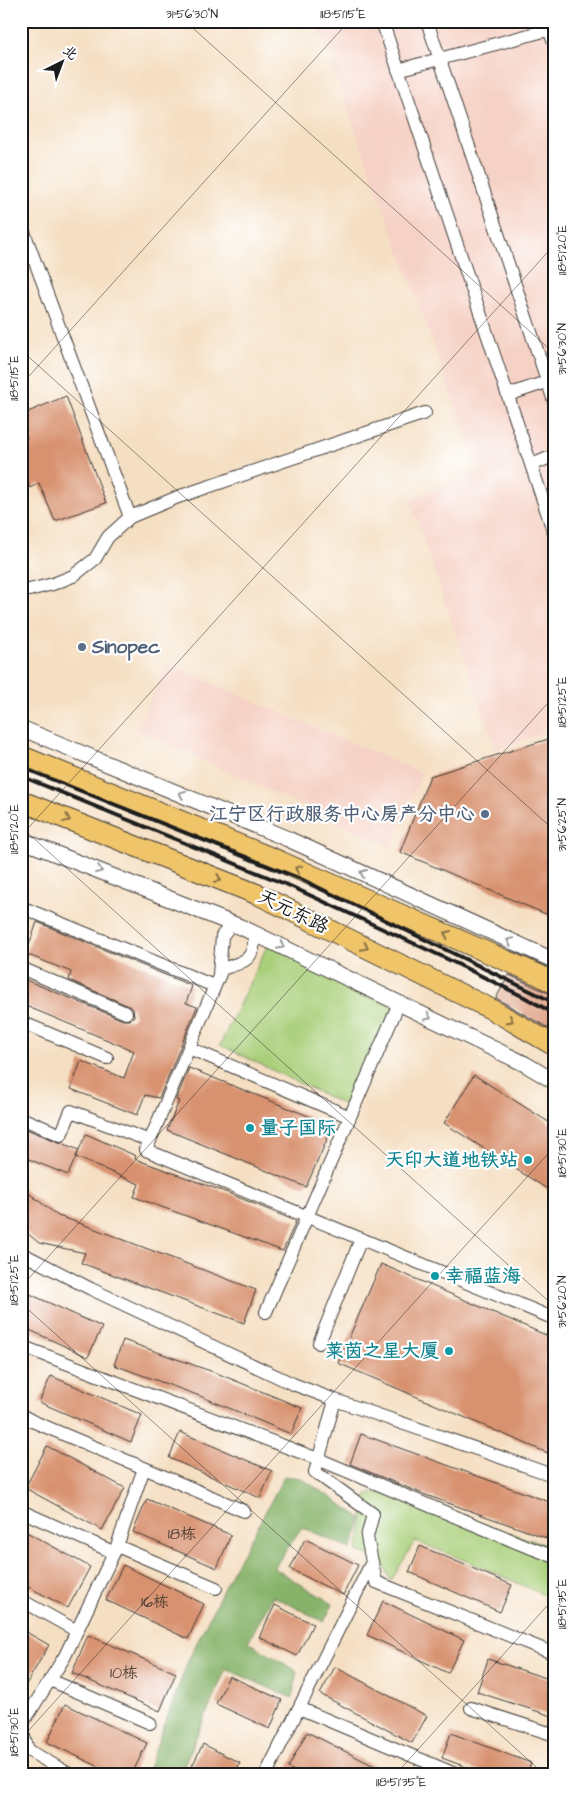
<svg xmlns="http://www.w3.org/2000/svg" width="576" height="1795" viewBox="0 0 576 1795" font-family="'Architects Daughter','LXGW WenKai TC',sans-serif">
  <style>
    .built { fill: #f6d1c5 }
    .green { fill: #a9cf79; stroke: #62764a }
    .forest { fill: #86b269; stroke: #516742 }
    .building { fill: #d89270 }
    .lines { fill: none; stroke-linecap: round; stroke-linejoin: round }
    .minor-casing { stroke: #3d3935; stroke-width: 14 }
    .tertiary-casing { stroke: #3d3935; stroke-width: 17 }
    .trunk-casing { stroke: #3d3935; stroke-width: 22 }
    .minor { stroke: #fff; stroke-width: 12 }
    .tertiary { stroke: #fff; stroke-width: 15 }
    .trunk { stroke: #f0c469; stroke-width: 20 }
    .rail { stroke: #1c1c1c; stroke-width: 4 }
    .oneway { stroke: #999 }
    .oneway2 { stroke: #867042 }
    .ticks { fill: none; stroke: #1c1c1c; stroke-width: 1; stroke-opacity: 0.45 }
    .service-dot { fill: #5c6f8a; stroke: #fff; stroke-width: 2 }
    .culture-dot { fill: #0f9aa8; stroke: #fff; stroke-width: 2 }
    .labels { text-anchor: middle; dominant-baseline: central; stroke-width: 4.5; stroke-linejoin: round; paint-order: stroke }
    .number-label { font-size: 16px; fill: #4b3a31 }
    .service-label { font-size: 19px; font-weight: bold; fill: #4e5e75; stroke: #fff; text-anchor: start }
    .street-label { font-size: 19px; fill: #1c1c1c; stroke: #fff }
    .culture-label { font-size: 19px; font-weight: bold; fill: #0d838f; stroke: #fff; text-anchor: start }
    .neatline { fill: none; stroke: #1c1c1c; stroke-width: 2 }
    .ticks-label { font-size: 12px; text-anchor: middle; fill: #1c1c1c }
  </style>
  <rect width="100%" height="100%" fill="#fff"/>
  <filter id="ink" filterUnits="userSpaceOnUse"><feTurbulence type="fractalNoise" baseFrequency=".02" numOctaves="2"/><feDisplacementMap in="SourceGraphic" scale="10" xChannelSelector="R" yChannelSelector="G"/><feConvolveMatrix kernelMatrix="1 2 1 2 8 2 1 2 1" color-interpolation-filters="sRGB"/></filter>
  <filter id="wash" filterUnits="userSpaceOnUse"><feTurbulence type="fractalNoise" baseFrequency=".0096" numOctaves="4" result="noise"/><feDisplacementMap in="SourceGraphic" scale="20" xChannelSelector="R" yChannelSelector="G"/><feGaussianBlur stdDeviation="1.12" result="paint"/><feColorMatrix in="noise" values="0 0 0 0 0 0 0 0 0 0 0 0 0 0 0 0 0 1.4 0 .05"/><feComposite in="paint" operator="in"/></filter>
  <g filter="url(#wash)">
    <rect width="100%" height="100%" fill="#f5dfc3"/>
    <path class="built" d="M 316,21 L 555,21 L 555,728 L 496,750 L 410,501 L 479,471 Z
      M 167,664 L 422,773 L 391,847 L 136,729 Z"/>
    <path class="green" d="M 268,944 L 395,1005 L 347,1106 L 220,1045 Z
      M 384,1491 L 555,1548 L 555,1600 L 482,1567 L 415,1541 L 391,1581 L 381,1559 L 357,1551 L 367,1494 Z"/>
    <path class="forest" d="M 284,1476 L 301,1478 L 362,1518 L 351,1549 L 302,1527 L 274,1568 L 333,1604 L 324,1622 L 273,1596 L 248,1642 L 297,1671 L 292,1698 L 226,1669 L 180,1774 L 146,1774 L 188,1661 L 231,1573 L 257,1528 Z"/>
    <g id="blocks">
      <path class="building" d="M 66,396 L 106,503 L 55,521 L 39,483 L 30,488 L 21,468 L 21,440 L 27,438 L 21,426 L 21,415 Z
        M 555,737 L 555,918 L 400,852 L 430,776 Z
        M 37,922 L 192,986 L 186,1003 L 197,1007 L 159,1098 L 145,1095 L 137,1115 L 71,1089 L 81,1061 L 124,1078 L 134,1051 L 21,1004 L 21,978 L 123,1020 L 130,1020 L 134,1016 L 133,1009 L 129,1006 L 69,980 L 71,972 L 26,954 Z
        M 509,975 L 555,996 L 555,1032 L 496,998 Z
        M 189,1068 L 333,1126 L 306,1187 L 167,1130 L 179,1101 L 176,1100 Z
        M 474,1075 L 555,1126 L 555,1194 L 444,1123 Z
        M 21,1127 L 79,1150 L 68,1175 L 21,1156 Z
        M 86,1134 L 136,1156 L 135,1159 L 228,1193 L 296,1221 L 283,1251 L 134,1197 L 139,1184 L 76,1157 Z
        M 21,1187 L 58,1216 L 82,1224 L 256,1290 L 244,1323 L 81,1263 L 85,1253 L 39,1243 L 21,1228 Z
        M 381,1264 L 555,1339 L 555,1444 L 550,1454 L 338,1363 Z
        M 21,1290 L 102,1327 L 88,1357 L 21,1326 Z
        M 123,1340 L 219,1374 L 302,1408 L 291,1434 L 200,1396 L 114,1365 Z
        M 51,1376 L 142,1415 L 131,1442 L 39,1402 Z
        M 180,1432 L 272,1471 L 260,1498 L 169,1458 Z
        M 361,1434 L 555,1504 L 555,1541 L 423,1494 L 350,1464 Z
        M 47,1446 L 125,1488 L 102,1530 L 25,1488 Z
        M 147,1499 L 231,1535 L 217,1568 L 133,1532 Z
        M 21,1529 L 90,1567 L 68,1608 L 21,1583 Z
        M 305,1539 L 358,1565 L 343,1595 L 290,1569 Z
        M 420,1546 L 512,1585 L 500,1612 L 409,1572 Z
        M 123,1565 L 204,1604 L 188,1639 L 106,1600 Z
        M 383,1601 L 464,1640 L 448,1673 L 367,1635 Z
        M 275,1605 L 313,1624 L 297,1656 L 259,1637 Z
        M 21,1629 L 49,1645 L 21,1693 Z
        M 88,1635 L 176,1673 L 160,1711 L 72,1673 Z
        M 488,1659 L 555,1681 L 555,1717 L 477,1692 Z
        M 335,1667 L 427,1716 L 412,1743 L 320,1694 Z
        M 229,1676 L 282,1700 L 270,1729 L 216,1704 Z
        M 65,1704 L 147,1743 L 132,1774 L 114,1774 L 47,1742 Z
        M 307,1732 L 390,1774 L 300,1774 L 288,1768 Z
        M 451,1733 L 531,1763 L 527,1774 L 485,1774 L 442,1758 Z
        M 203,1744 L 240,1763 L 235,1774 L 188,1774 Z"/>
    </g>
  </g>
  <g filter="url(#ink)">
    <use href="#blocks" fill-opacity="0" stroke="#3d3935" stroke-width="1"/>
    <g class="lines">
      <defs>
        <path id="minor" d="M 382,21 L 555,536
          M 427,21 L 555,404
          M 549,29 L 555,46
          M 398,70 L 555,28
          M 21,224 L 130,517
          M 508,395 L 555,379
          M 532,465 L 555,455
          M 21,592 L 53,584 L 73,576 L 95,559 L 108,537 L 130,517 L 178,497 L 425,413
          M 21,907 L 214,986
          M 255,933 C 254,961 246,961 222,969 L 146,1150 L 555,1319
          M 21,968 L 126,1013
          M 219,974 L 222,936 L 232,923
          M 21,1022 L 107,1058
          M 189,1048 L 350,1117
          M 21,1118 L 61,1135 L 71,1111 L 150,1141
          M 21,1253 L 91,1289 L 293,1384 L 335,1400 L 555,1476
          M 266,1312 L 399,1003
          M 319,1343 L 361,1239
          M 21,1346 L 318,1459 L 523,1545 L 555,1557
          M 335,1400 L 315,1472 L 373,1514 L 367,1537 L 376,1582 L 555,1654
          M 21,1415 L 32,1421 L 144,1468 L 117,1546 L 65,1656 L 21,1726
          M 144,1468 L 244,1511
          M 21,1511 L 113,1552
          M 117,1546 L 216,1588
          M 21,1600 L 77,1631
          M 50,1680 L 150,1723
          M 299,1708 L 455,1774
          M 471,1708 L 555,1735
          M 21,1727 L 28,1750 L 69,1774
          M 266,1774 L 372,1562"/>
        <path id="tertiary" d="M 21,728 L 288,839 L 555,961
          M 21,840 L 243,928 L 525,1064 L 555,1082"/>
        <path id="trunk" d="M 21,756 L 279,861 L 541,976 L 555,984
          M 21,801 L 259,895 L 493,1010 L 555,1046"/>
      </defs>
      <use href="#minor" class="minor-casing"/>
      <use href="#tertiary" class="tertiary-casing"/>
      <use href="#trunk" class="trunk-casing"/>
      <use href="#minor" class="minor"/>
      <use href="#tertiary" class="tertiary"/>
      <use href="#trunk" class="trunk"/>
      <path class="rail" d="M 21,767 L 301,879 L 555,1003
        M 21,776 L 290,886 L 441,956 L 526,998 L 555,1014"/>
    </g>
    <defs><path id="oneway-chevron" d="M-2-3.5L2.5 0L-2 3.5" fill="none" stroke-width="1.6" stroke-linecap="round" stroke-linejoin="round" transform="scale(1.25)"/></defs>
    <g class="oneway">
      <use href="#oneway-chevron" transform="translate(182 794) rotate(-158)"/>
      <use href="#oneway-chevron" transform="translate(99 870) rotate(22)"/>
      <use href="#oneway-chevron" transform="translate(363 873) rotate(-155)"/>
      <use href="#oneway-chevron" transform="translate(510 941) rotate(-155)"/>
      <use href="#oneway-chevron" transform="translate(281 946) rotate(26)"/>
      <use href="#oneway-chevron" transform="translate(428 1017) rotate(26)"/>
    </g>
    <g class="oneway2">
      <use href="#oneway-chevron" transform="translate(67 819) rotate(22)"/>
      <use href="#oneway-chevron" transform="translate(298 869) rotate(-156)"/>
      <use href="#oneway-chevron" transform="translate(218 879) rotate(22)"/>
      <use href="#oneway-chevron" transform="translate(447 934) rotate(-156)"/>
      <use href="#oneway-chevron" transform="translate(365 947) rotate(26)"/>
      <use href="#oneway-chevron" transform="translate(510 1020) rotate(30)"/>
    </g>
  </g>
  <path class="ticks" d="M 185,21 L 555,354M 21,350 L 555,831M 21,385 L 349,21M 21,827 L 555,1307M 21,836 L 555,244M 21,1287 L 555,695M 21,1303 L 544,1774M 21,1739 L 555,1146M 396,1774 L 555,1597"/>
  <g class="service-dot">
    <circle cx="82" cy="647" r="5"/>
    <circle cx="485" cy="814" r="5"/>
  </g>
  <g class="culture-dot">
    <circle cx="250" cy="1128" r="5"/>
    <circle cx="528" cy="1160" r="5"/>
    <circle cx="435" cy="1276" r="5"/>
    <circle cx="449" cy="1351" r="5"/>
  </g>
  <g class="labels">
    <g class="number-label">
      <text x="182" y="1534">18栋</text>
      <text x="155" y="1602">16栋</text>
      <text x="124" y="1673">10栋</text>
    </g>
    <g class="service-label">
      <text x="92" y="647">Sinopec</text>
      <text x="475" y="814" text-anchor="end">江宁区行政服务中心房产分中心</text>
    </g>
    <g class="street-label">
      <text transform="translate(293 912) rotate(26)">天元东路</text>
    </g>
    <g class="culture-label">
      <text x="260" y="1128">量子国际</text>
      <text x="518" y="1160" text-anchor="end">天印大道地铁站</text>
      <text x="445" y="1276">幸福蓝海</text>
      <text x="439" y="1351" text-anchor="end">莱茵之星大厦</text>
    </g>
  </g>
  <rect width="576" height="1795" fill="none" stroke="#fff" stroke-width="55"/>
  <g transform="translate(62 62) rotate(42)" stroke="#ffffff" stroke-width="4" paint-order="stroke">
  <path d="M0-4L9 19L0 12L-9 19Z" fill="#1c1c1c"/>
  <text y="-8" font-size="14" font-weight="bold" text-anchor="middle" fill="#1c1c1c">北</text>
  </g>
  <rect x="28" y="28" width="520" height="1740" class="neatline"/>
  <g class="ticks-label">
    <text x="192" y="18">31°56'30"N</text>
    <text x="343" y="18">118°51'15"E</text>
    <text transform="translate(562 250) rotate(-90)" y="4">118°51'20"E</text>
    <text transform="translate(562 349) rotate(-90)" y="4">31°56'30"N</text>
    <text transform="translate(14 378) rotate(-90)" y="4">118°51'15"E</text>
    <text transform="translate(562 702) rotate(-90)" y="4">118°51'25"E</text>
    <text transform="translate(562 825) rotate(-90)" y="4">31°56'25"N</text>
    <text transform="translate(14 829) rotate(-90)" y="4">118°51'20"E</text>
    <text transform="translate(562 1153) rotate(-90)" y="4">118°51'30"E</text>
    <text transform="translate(14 1280) rotate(-90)" y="4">118°51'25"E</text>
    <text transform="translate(562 1302) rotate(-90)" y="4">31°56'20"N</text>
    <text transform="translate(562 1604) rotate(-90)" y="4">118°51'35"E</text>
    <text transform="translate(14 1732) rotate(-90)" y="4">118°51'30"E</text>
    <text x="401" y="1786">118°51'35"E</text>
  </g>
</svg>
